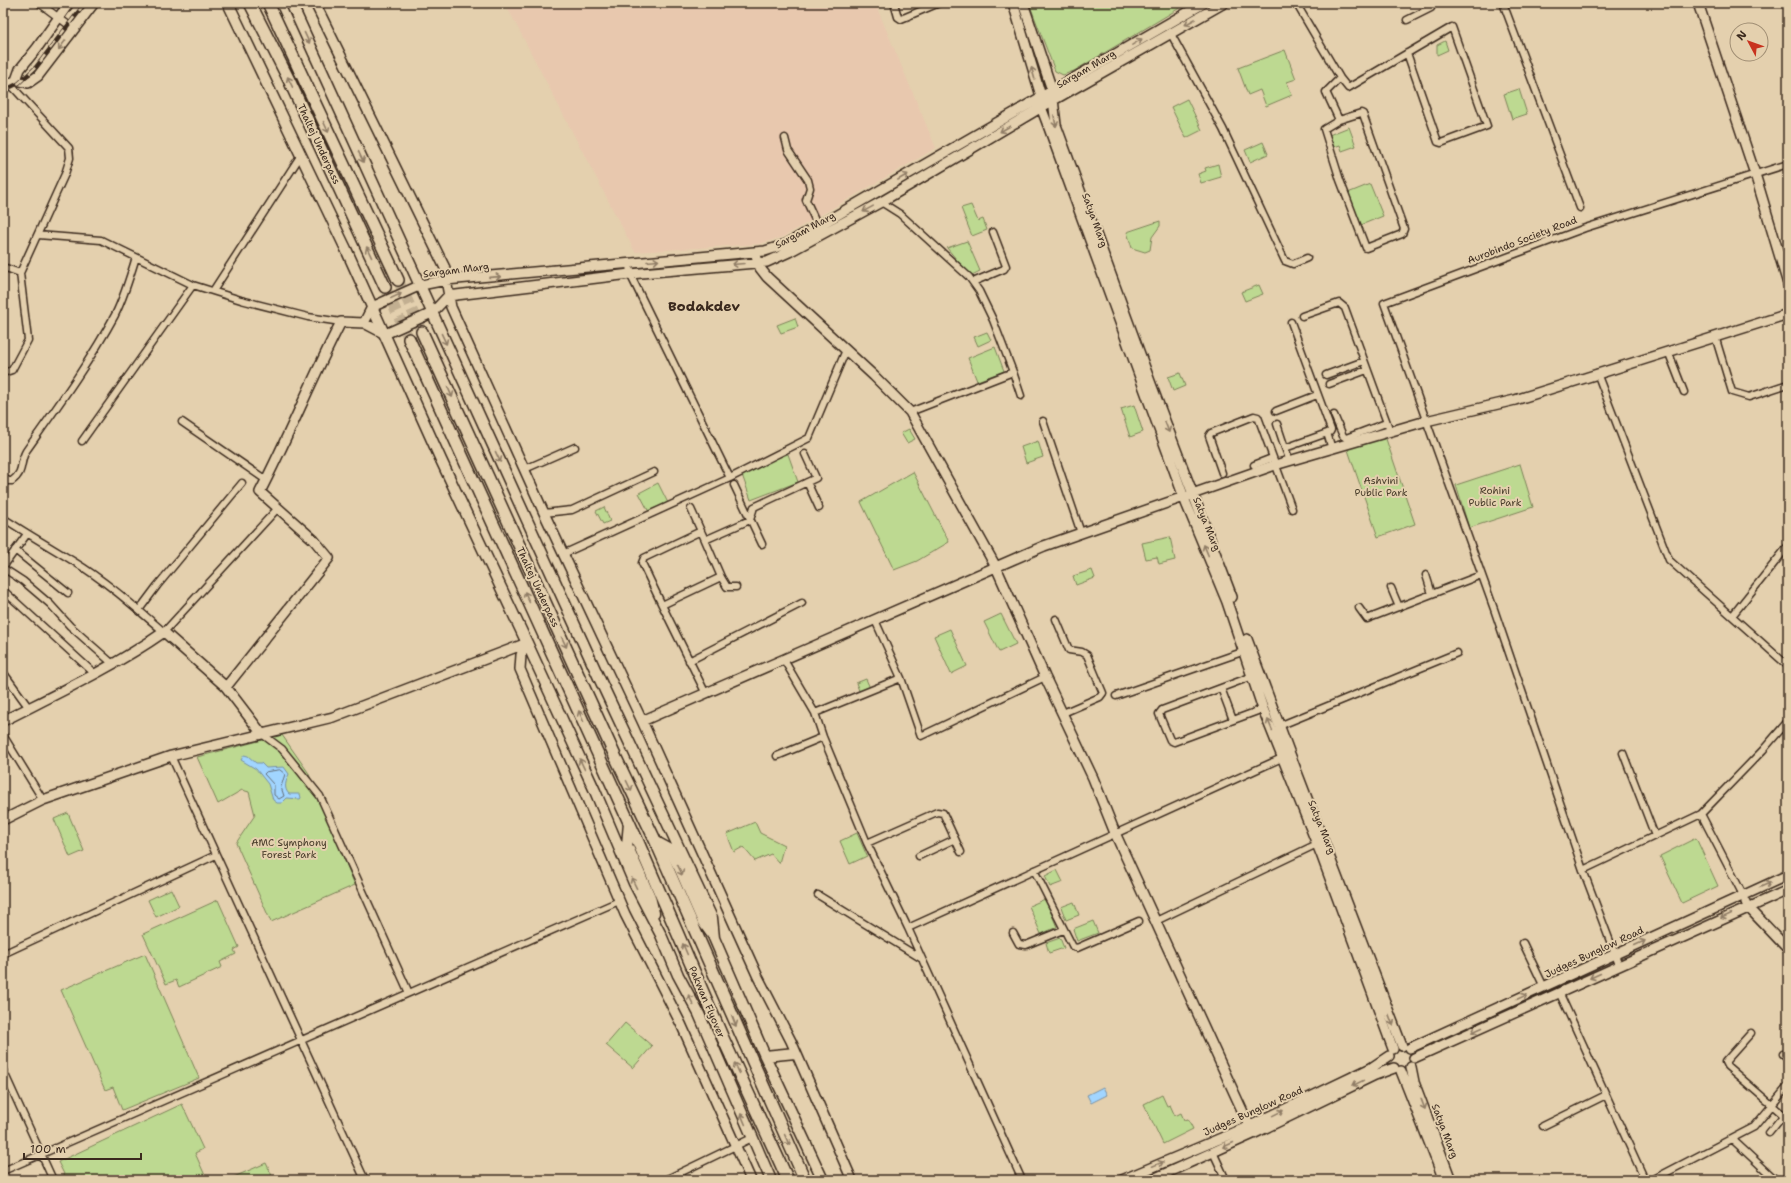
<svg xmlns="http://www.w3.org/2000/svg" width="1791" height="1183" viewBox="0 0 1791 1183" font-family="'Shantell Sans',sans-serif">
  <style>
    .built { fill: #e8c8ae }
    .green { fill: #bdd991; stroke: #7c8258 }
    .water { fill: #a1d5ff; stroke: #7891a5 }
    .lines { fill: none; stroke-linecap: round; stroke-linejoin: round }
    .shore { stroke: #646e78; stroke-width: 1 }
    .highway-tunnel { stroke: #c2af91; stroke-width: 11; stroke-dasharray: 11 5.5; stroke-linecap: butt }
    .street-casing { stroke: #3b2a1e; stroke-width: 9 }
    .secondary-casing { stroke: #3b2a1e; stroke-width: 12 }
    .primary-casing { stroke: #3b2a1e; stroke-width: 13 }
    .highway-casing { stroke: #3b2a1e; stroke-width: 14 }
    .street { stroke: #e4d0ae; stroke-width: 6 }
    .secondary { stroke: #e4d0ae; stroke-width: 9 }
    .primary { stroke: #e4d0ae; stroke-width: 10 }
    .highway { stroke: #e4d0ae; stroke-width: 11 }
    .rail-casing { stroke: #3b2a1e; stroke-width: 4 }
    .rail { stroke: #e4d0ae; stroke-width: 2.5; stroke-dasharray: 8; stroke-linecap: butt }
    .oneway { stroke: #907d66 }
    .labels { text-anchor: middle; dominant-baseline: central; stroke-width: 4; stroke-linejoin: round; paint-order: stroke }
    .street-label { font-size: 10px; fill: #3b2a1e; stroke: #e4d0ae }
    .park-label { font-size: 10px; fill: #483c2a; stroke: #e4d0ae }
    .district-label { font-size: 14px; font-weight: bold; fill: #3b2a1e; stroke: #e4d0ae }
  </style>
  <rect width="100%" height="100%" fill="#e4d0ae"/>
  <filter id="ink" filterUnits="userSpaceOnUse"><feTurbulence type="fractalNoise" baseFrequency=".025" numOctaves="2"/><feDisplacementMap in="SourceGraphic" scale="8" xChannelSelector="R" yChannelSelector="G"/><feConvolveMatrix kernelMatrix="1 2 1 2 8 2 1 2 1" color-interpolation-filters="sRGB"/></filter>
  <g filter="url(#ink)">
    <path class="built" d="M 505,3 L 875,3 L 936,148 L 783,237 L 759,244 L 635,252 Z"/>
    <path class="green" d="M 1029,3 L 1188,3 L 1074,71 L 1063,75 L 1055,71 Z
      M 1445,41 L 1448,50 L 1437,55 L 1437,45 Z
      M 1285,50 L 1296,79 L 1287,82 L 1292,95 L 1266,106 L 1260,90 L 1248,95 L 1238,68 Z
      M 1519,89 L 1527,114 L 1512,119 L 1504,94 Z
      M 1187,99 L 1202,130 L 1186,138 L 1171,107 Z
      M 1349,127 L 1356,146 L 1342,151 L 1340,145 L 1334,147 L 1329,135 Z
      M 1263,142 L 1268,154 L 1250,162 L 1245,150 Z
      M 1218,164 L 1221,177 L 1201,183 L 1198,174 L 1206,171 L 1205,168 Z
      M 1370,184 L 1383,216 L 1361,225 L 1348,193 Z
      M 971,205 L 978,221 L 983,219 L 987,230 L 972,236 L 961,208 Z
      M 1160,221 L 1160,226 L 1152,237 L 1150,250 L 1145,252 L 1132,248 L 1127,232 Z
      M 967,241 L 980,271 L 970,276 L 947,248 Z
      M 1259,285 L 1263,294 L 1245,301 L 1241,292 Z
      M 795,318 L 798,327 L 781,333 L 777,325 Z
      M 987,332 L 991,340 L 978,346 L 974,337 Z
      M 995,347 L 1004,371 L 977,381 L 968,358 Z
      M 1180,373 L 1185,386 L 1173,391 L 1168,377 Z
      M 1134,405 L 1143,432 L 1130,437 L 1121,409 Z
      M 909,429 L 915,439 L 907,443 L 901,433 Z
      M 1385,436 L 1415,524 L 1378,537 L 1347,447 Z
      M 1038,441 L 1043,457 L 1026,463 L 1021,447 Z
      M 788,454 L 798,482 L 751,500 L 741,472 Z
      M 1520,464 L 1533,507 L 1469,528 L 1456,485 Z
      M 913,472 L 949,542 L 917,561 L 894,570 L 861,502 Z
      M 658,483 L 668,503 L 649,512 L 639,493 Z
      M 604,507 L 610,521 L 603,524 L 596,511 Z
      M 1170,537 L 1175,560 L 1159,564 L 1157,557 L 1146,559 L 1142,543 Z
      M 1092,570 L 1095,578 L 1076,585 L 1073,576 Z
      M 1001,614 L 1016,644 L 999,652 L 984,622 Z
      M 950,629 L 967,666 L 951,674 L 934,636 Z
      M 866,679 L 870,688 L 860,693 L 856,683 Z
      M 282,735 L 308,772 L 355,885 L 271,922 L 236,843 L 255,815 L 249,792 L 242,790 L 218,804 L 197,757 Z
      M 68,813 L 84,851 L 70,857 L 54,819 Z
      M 755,822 L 760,833 L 784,845 L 779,863 L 771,854 L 755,861 L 743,847 L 734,852 L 727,834 Z
      M 857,833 L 867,856 L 850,864 L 840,841 Z
      M 1696,838 L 1718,886 L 1682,903 L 1660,856 Z
      M 1057,870 L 1063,882 L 1050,887 L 1045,876 Z
      M 171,889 L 179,906 L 156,917 L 148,900 Z
      M 1045,899 L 1057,927 L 1041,934 L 1029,906 Z
      M 218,900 L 239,947 L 234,950 L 236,954 L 220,962 L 222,967 L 179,987 L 176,980 L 166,984 L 143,934 Z
      M 1074,902 L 1079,915 L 1066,920 L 1061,907 Z
      M 1093,921 L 1098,933 L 1077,941 L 1073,929 Z
      M 1060,938 L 1064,948 L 1049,953 L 1046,943 Z
      M 145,954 L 199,1078 L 122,1110 L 113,1087 L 105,1090 L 61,990 Z
      M 625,1023 L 652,1046 L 633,1068 L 606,1045 Z
      M 1162,1095 L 1167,1106 L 1170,1105 L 1175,1116 L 1181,1113 L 1184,1120 L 1188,1119 L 1193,1129 L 1163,1144 L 1144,1104 Z
      M 182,1104 L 203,1149 L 195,1153 L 207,1180 L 67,1180 L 58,1162 Z
      M 266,1163 L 274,1180 L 227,1180 Z"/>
    <path class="water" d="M 244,755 L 248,756 L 256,763 L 261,763 L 266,768 L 284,767 L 289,774 C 286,781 283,788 289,794 L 300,794 L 301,798 L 300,799 L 287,798 L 282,803 L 277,803 L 273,800 L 268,784 L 256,769 L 241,760 Z
      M 1103,1087 L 1107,1095 L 1091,1103 L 1087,1095 Z"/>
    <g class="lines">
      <path class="shore" d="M 280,770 L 285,774 L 281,787 L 284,796 L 279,799 L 274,795 L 274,785 L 264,774 L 266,772 Z"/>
      <path class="highway-tunnel" d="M 398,280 L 422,332
        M 385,287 L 409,339"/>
      <defs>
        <path id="street" d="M 39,3 L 74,29
          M 894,3 L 898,17 L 901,19 L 939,3
          M 1296,3 L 1340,78 L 1348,88 L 1452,27 L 1487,126 L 1441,143 L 1438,142 L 1407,53
          M 1503,3 L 1580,208
          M 1407,20 L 1431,8 L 1428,3
          M 1171,34 L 1223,129 L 1285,261 L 1293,264 L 1307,258
          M 1361,113 L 1363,114 L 1404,229 L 1402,234 L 1366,248 L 1340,180 L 1324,129 L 1339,120 Z
          M 1339,120 L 1326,92 L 1340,78
          M 785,138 L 788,150 L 808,180 L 810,188 L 806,200 L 818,226
          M 881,202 L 900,214 L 969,277 L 979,291 L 993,320 L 1013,372 L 910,412
          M 38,235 L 101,240 L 193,285 L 241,300 L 308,317 L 341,322
          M 3,267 L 20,273
          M 973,282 L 1004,269 L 1006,266 L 993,232
          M 213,291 L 301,155
          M 1302,316 L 1339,303 L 1345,308 L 1390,431
          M 1715,336 L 1732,392 L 1749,397 L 1788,384
          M 1668,351 L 1684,392
          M 1013,372 L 1021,396
          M 3,373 L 12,370 L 28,340 L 20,273 L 65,174 L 70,158 L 69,148 L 10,84
          M 1597,373 L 1669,560 L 1788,666
          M 1326,375 L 1364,361
          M 1329,384 L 1367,370
          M 1276,411 L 1317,395
          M 1334,415 L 1343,436 L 1346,438 L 1386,423
          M 1043,421 L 1081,533
          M 182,422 L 266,480
          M 1277,424 L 1285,448
          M 1327,433 L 1332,449
          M 82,441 L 193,285
          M 1290,461 L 1285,448 L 1330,432 L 1331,430 L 1291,322
          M 1254,465 L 1272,458
          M 525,469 L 575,447
          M 1222,473 L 1209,436 L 1211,433 L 1254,416 L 1258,417 L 1292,509
          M 3,476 L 8,481 L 12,481 C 25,471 19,463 26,451 C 57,407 89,363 115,315 C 124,297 130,277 136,257
          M 730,478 L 809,438 L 846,350
          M 807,482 L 819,508
          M 734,485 L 762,544
          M 691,509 L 705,540
          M 544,513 L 572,510 L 654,472
          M 3,518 C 26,533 50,547 73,561 C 106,581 135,607 164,632 L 278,508
          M 15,550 L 68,593
          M 563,554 L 730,478 L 630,274 L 629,264
          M 3,567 L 27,534
          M 3,568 L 23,581 L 50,604 L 70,626 L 113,664
          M 1426,575 L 1432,594
          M 721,577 L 727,587 L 736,587
          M 1391,588 L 1399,607
          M 3,590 L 95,674
          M 662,605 L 642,563 L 644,558 L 701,531
          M 1359,608 L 1367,619 L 1481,575
          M 139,610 L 157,586 L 242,483
          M 1732,616 L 1788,546
          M 1056,619 L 1069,650 L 1082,652 L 1087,655 L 1103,693 L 1100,697 L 1063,713
          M 875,620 L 901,678 L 921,736 L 1045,677
          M 784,660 L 815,713 L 823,737 L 867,843 L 908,928 L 1022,1180
          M 689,661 L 802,603
          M 3,672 L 29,708
          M 1253,676 L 1162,710 L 1159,714 L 1170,740 L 1174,742 L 1263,709
          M 1221,688 L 1233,720
          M 706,694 L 662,605 L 721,577 L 705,540 L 750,520 L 754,507 L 816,478 L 805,454
          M 1116,696 L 1245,651
          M 815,713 L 901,678
          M 1279,726 L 1457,653
          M 262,734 L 282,749 L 320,796 L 409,993
          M 3,735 L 43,800
          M 1623,753 L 1655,836
          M 171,756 L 365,1180
          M 777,756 L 823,737
          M 1701,814 L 1743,895
          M 867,843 L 937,812 L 943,813 L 961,852
          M 919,856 L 955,839
          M 1034,870 L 1073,947 L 1077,948 L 1139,921
          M 1583,870 L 1701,814 L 1763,750 L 1788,721
          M 818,895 L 922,959
          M 1156,921 L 1317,844
          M 908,928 L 1284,757
          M 1013,933 L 1019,944 L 1026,945 L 1063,930
          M 1523,943 L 1544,987
          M 3,954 L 216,855
          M 1619,965 L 1583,870 L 1494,609 L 1384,303 L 1585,228 L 1788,164
          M 1559,992 L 1645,1180
          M 1751,1033 L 1725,1062 L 1727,1066 L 1788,1119
          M 1783,1054 L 1788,1058
          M 3,1070 L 53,1180
          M 1543,1126 L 1606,1095
          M 1769,1133 L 1783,1116
          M 1732,1139 L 1776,1180
          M 1213,1152 L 1226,1180
          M 3,1171 L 619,901
          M 665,1180 L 752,1138
          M 1652,1180 L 1754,1127 L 1788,1086"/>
        <path id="secondary" d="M 315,3 L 445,268 L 446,280 L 451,307 L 544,513 L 642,721 L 758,977 L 791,1041 L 852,1180
          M 1013,3 L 1041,96 L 1041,107 L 1049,128 L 1186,503 L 1227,602 L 1263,709 L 1321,854 L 1393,1049
          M 1023,3 L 1052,90 L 1056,125 L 1151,384 L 1232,597
          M 1698,3 L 1755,174 L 1788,284
          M 16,80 L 28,83 L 38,76 L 94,3
          M 3,89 L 16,80 L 20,69 L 37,48 L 69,3
          M 755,252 L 760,268 L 767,277 L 874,376 L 910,412 L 996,567 L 1045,677 L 1093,778 L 1115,833 L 1253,1134
          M 364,323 L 372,307 L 421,285 L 446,280 L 765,251 L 787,244 L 1204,3
          M 1247,639 L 1290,754 L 1402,1046
          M 527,643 L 521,655 L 520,669 L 625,914 L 681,1024 L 751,1180
          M 3,721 C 58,693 114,667 164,632 L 226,687
          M 642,721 L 1044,546 L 1275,465 L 1426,421 L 1515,400 L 1788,314
          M 262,734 L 226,687 L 329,558 L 314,540 L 260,492 C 289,436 312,378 341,322 L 364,323 L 385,334 L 432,313 L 448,296 L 630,274 L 767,262 L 789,252 L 881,202 L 1052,101 L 1224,3
          M 3,820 L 43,800 L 171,756 L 333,717 L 527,643
          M 1746,902 L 1748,907 L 1788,949
          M 1410,1048 L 1788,875
          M 1414,1058 L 1788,890
          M 1411,1067 L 1414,1082 L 1451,1180
          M 1401,1071 L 1444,1180
          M 1122,1180 L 1250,1126 L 1371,1068 L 1389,1056
          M 1151,1180 L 1253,1134 L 1375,1075 L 1394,1068"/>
        <path id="primary" d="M 228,3 L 346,249 L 441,460 L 527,643 L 595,791 L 634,883 L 661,935 L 678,975 L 699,1014 L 771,1180
          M 291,3 L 600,680 L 712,918 L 714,938 L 765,1056 L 823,1180
          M 629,823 L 627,845 L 650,897 L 654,913
          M 656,842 L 669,849 L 679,867 L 703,922 L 714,937
          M 765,1056 L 795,1053"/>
        <path id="highway" d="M 250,3 L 289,80 L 385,287
          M 268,3 L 398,280
          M 422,332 L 616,758 L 656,842 L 805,1180
          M 409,339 L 638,842 L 722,1036 L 788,1180"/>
      </defs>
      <use href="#street" class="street-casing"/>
      <use href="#secondary" class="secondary-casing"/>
      <use href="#primary" class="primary-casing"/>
      <use href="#highway" class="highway-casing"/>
      <use href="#street" class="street"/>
      <use href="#secondary" class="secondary"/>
      <use href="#primary" class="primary"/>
      <use href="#highway" class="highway"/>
      <defs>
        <path id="rail" d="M 3,91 L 19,83 L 36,67 L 85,3"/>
      </defs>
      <use href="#rail" class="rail-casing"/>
      <use href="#rail" class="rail"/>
    </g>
    <defs><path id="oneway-shaft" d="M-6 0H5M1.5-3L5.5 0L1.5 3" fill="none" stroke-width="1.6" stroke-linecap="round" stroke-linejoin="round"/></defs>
    <g class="oneway">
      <use href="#oneway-shaft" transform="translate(1190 22) rotate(150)"/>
      <use href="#oneway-shaft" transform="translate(307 38) rotate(65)"/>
      <use href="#oneway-shaft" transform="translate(1137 42) rotate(-31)"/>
      <use href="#oneway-shaft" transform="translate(62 45) rotate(127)"/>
      <use href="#oneway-shaft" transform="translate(1033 73) rotate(-106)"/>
      <use href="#oneway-shaft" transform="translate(290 82) rotate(-116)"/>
      <use href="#oneway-shaft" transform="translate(1055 121) rotate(79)"/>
      <use href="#oneway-shaft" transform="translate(326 127) rotate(65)"/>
      <use href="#oneway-shaft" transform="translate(1005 129) rotate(150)"/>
      <use href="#oneway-shaft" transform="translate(361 157) rotate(65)"/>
      <use href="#oneway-shaft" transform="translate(903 177) rotate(-30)"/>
      <use href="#oneway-shaft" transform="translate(868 209) rotate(151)"/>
      <use href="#oneway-shaft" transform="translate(369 252) rotate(-115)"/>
      <use href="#oneway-shaft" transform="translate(653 261) rotate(-5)"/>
      <use href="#oneway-shaft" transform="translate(738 264) rotate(175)"/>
      <use href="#oneway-shaft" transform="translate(495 277) rotate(-4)"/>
      <use href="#oneway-shaft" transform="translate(396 296) rotate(-25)"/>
      <use href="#oneway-shaft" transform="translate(444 339) rotate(65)"/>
      <use href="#oneway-shaft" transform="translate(450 392) rotate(66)"/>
      <use href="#oneway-shaft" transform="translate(1167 427) rotate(69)"/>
      <use href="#oneway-shaft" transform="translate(498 457) rotate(65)"/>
      <use href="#oneway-shaft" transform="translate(1206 550) rotate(-112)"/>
      <use href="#oneway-shaft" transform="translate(527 597) rotate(-114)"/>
      <use href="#oneway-shaft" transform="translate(564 642) rotate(65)"/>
      <use href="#oneway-shaft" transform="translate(581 716) rotate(-114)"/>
      <use href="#oneway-shaft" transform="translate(1270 725) rotate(-113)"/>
      <use href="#oneway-shaft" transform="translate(582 764) rotate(-115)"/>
      <use href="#oneway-shaft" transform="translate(629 786) rotate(64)"/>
      <use href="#oneway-shaft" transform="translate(680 870) rotate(65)"/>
      <use href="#oneway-shaft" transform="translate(634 883) rotate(-116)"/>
      <use href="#oneway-shaft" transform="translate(1765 885) rotate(-24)"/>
      <use href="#oneway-shaft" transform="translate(1726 916) rotate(156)"/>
      <use href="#oneway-shaft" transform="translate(1640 943) rotate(-25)"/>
      <use href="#oneway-shaft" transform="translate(685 949) rotate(-113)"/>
      <use href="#oneway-shaft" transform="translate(1595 976) rotate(156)"/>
      <use href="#oneway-shaft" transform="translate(1522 997) rotate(-25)"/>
      <use href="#oneway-shaft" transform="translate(691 1000) rotate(-117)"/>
      <use href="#oneway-shaft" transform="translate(1391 1020) rotate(69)"/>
      <use href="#oneway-shaft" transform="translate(734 1021) rotate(69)"/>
      <use href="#oneway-shaft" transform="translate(1477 1030) rotate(156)"/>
      <use href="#oneway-shaft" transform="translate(737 1068) rotate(-115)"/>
      <use href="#oneway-shaft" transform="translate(1358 1083) rotate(154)"/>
      <use href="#oneway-shaft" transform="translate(1423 1104) rotate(69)"/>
      <use href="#oneway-shaft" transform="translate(1278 1113) rotate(-26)"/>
      <use href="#oneway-shaft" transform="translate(743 1119) rotate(-113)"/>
      <use href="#oneway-shaft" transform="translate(787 1140) rotate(66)"/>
      <use href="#oneway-shaft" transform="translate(1228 1145) rotate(156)"/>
      <use href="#oneway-shaft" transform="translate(1158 1164) rotate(-22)"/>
    </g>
  </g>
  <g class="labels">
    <g class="street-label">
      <text transform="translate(1086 69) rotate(-30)">Sargam Marg</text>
      <text transform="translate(319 144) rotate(65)">Thaltej Underpass</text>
      <text transform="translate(1095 220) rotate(70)">Satya Marg</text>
      <text transform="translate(805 230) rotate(-28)">Sargam Marg</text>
      <text transform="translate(1522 240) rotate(-21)">Aurobindo Society Road</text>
      <text transform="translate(456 270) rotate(-7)">Sargam Marg</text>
      <text transform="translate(1207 524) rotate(68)">Satya Marg</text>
      <text transform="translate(538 587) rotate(65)">Thaltej Underpass</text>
      <text transform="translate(1322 827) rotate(68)">Satya Marg</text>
      <text transform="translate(1594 952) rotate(-25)">Judges Bunglow Road</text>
      <text transform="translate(707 1002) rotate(67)">Pakwan Flyover</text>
      <text transform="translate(1253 1111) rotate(-24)">Judges Bunglow Road</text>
      <text transform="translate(1445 1131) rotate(69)">Satya Marg</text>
    </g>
    <g class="park-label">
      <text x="1381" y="480">Ashvini<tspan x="1381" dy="12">Public Park</tspan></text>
      <text x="1495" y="490">Rohini<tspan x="1495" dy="12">Public Park</tspan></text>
      <text x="289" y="842">AMC Symphony<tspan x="289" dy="12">Forest Park</tspan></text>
    </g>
    <g class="district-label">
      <text x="704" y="306">Bodakdev</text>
    </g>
  </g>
  <rect width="1791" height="1183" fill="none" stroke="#e4d0ae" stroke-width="16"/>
  <rect x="8" y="8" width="1775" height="1167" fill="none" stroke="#3b2a1e" stroke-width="1.5" filter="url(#ink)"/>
  <g transform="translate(1749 42) rotate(311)"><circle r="19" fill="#e4d0ae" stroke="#a08e74"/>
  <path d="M0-3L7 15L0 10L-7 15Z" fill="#c8321e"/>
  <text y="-6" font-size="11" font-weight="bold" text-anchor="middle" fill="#3b2a1e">N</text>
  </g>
  <path d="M24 1153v6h117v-6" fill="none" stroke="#3b2a1e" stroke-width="2"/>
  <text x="30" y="1153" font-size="12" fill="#3b2a1e" stroke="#e4d0ae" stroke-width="3" paint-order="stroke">100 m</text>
</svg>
